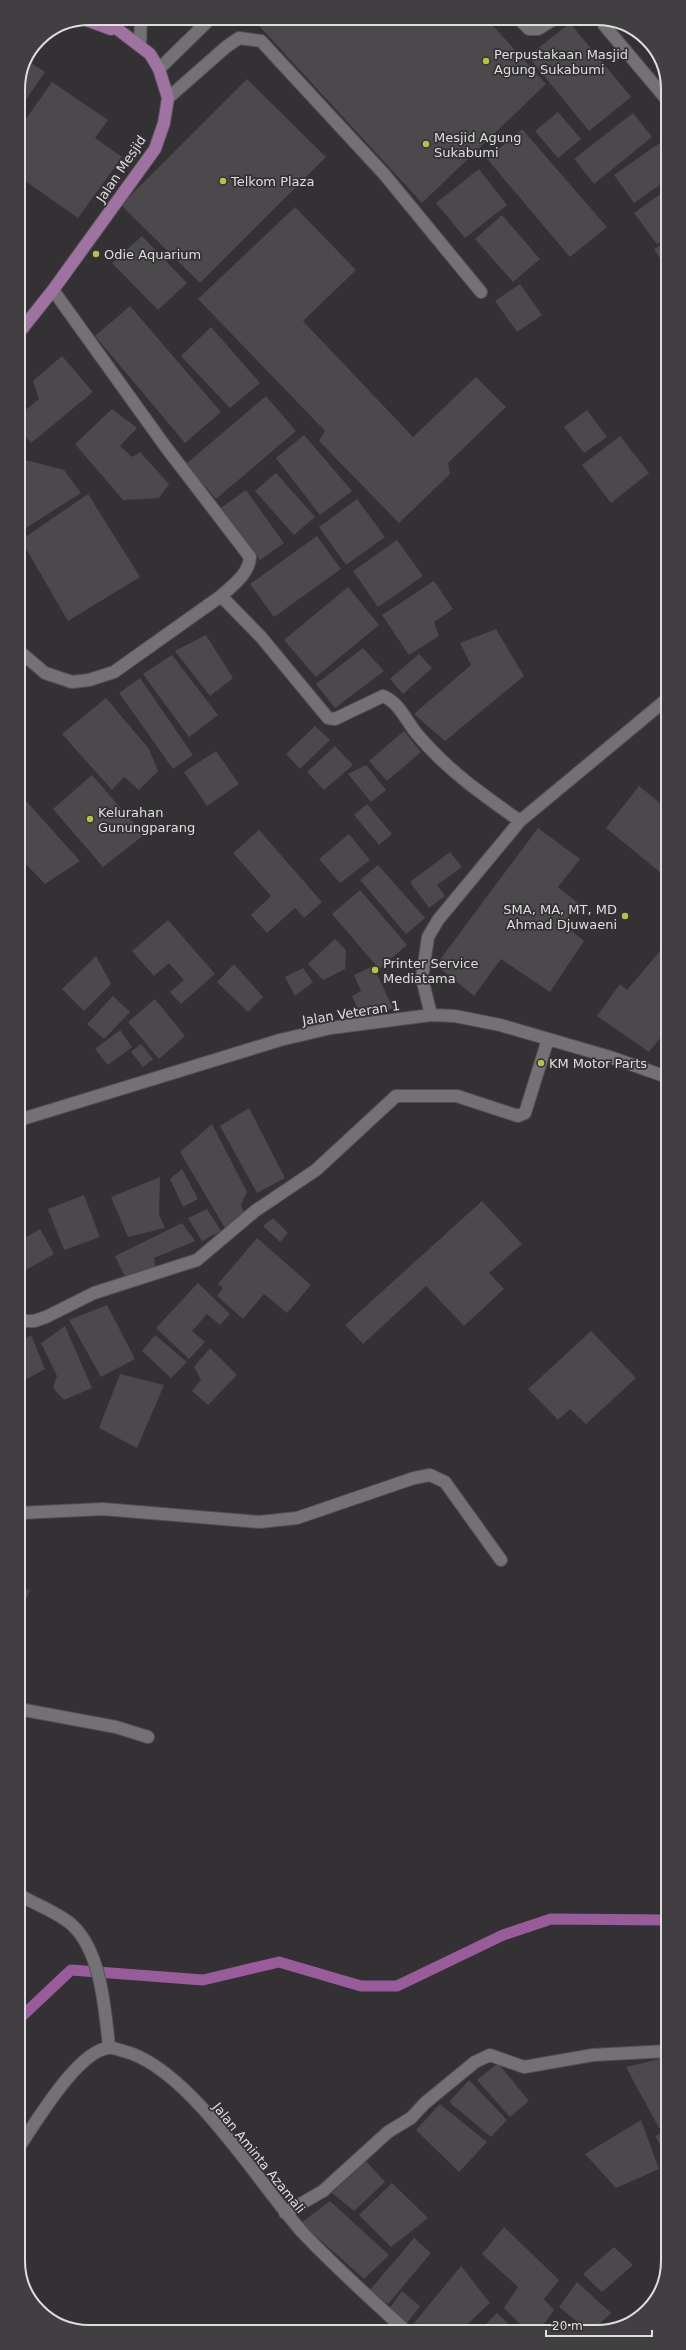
<svg xmlns="http://www.w3.org/2000/svg" width="686" height="2350" viewBox="0 0 686 2350" font-family="'DejaVu Sans',sans-serif">
  <style>
    .lines { fill: none; stroke-linecap: round; stroke-linejoin: round }
    .stream { stroke: #985c9b; stroke-width: 11 }
    .building { fill: #4b494b }
    .minor-casing { stroke: #525052; stroke-width: 14 }
    .major-casing { stroke: #525052; stroke-width: 14 }
    .minor { stroke: #747174; stroke-width: 12 }
    .major { stroke: #9f72a2; stroke-width: 12 }
    .poi-dot { fill: #b5c249; stroke: #343134; stroke-width: 1.5 }
    .labels { text-anchor: middle; dominant-baseline: central; stroke-width: 3.5; stroke-linejoin: round; paint-order: stroke }
    .poi-label { font-size: 13px; fill: #dfdedf; stroke: #343134; text-anchor: start }
    .street-label { font-size: 13px; fill: #dfdedf; stroke: #343134 }
    .rim { fill: none; stroke: #dfdedf; stroke-width: 2 }
  </style>
  <rect width="100%" height="100%" fill="#343134"/>
  <g class="lines">
    <path class="stream" d="M 19,2019 L 71,1970 L 203,1980 L 279,1962 L 361,1986 L 397,1986 L 503,1935 L 551,1919 L 668,1920"/>
  </g>
  <path class="building" d="M 252,18 L 486,18 L 546,84 L 422,203 Z
    M 570,23 L 631,97 L 589,131 L 528,56 Z
    M 25,59 L 45,72 L 18,111 L 18,88 Z
    M 247,79 L 326,157 L 200,283 L 121,205 Z
    M 52,82 L 108,120 L 95,138 L 122,157 L 78,218 L 18,176 L 18,130 Z
    M 558,112 L 581,139 L 558,158 L 535,131 Z
    M 633,113 L 652,137 L 594,184 L 574,159 Z
    M 522,129 L 607,227 L 570,257 L 487,159 Z
    M 661,142 L 667,149 L 667,180 L 634,203 L 614,175 Z
    M 479,169 L 507,205 L 465,238 L 436,203 Z
    M 667,189 L 667,237 L 657,244 L 634,213 Z
    M 295,207 L 356,270 L 303,321 L 413,437 L 476,377 L 506,407 L 448,463 L 450,474 L 399,523 L 319,441 L 325,431 L 198,299 Z
    M 502,215 L 540,259 L 513,282 L 475,239 Z
    M 142,236 L 187,283 L 158,310 L 112,263 Z
    M 667,241 L 667,270 L 654,249 Z
    M 520,284 L 542,315 L 517,332 L 495,301 Z
    M 130,306 L 221,412 L 185,443 L 95,336 Z
    M 211,327 L 260,383 L 230,408 L 181,356 Z
    M 62,356 L 93,392 L 31,443 L 18,428 L 18,416 L 39,399 L 33,381 Z
    M 266,396 L 296,431 L 216,499 L 186,464 Z
    M 112,409 L 137,428 L 120,446 L 132,457 L 140,452 L 169,484 L 159,498 L 123,500 L 75,444 Z
    M 587,410 L 607,437 L 584,453 L 564,427 Z
    M 304,435 L 352,491 L 320,515 L 276,458 Z
    M 620,436 L 649,473 L 611,503 L 582,465 Z
    M 22,459 L 64,470 L 81,493 L 18,533 L 18,463 Z
    M 276,473 L 315,517 L 294,535 L 255,491 Z
    M 246,490 L 284,543 L 260,560 L 221,508 Z
    M 88,494 L 140,577 L 68,621 L 21,540 Z
    M 357,499 L 385,537 L 346,565 L 319,527 Z
    M 317,536 L 341,569 L 274,617 L 250,584 Z
    M 397,540 L 423,576 L 378,607 L 353,571 Z
    M 434,581 L 453,609 L 434,622 L 439,636 L 409,655 L 382,615 Z
    M 348,587 L 379,625 L 316,677 L 284,640 Z
    M 496,629 L 524,676 L 445,741 L 414,714 L 471,665 L 460,643 Z
    M 206,635 L 233,678 L 210,696 L 175,651 Z
    M 363,648 L 384,671 L 335,708 L 316,684 Z
    M 419,654 L 432,668 L 403,694 L 390,679 Z
    M 172,655 L 218,715 L 189,737 L 143,674 Z
    M 140,678 L 193,755 L 173,769 L 119,693 Z
    M 106,698 L 149,749 L 158,771 L 139,790 L 124,777 L 112,790 L 62,734 Z
    M 315,726 L 330,740 L 300,769 L 286,754 Z
    M 404,731 L 421,752 L 387,781 L 369,761 Z
    M 335,746 L 353,765 L 324,790 L 307,772 Z
    M 216,751 L 239,784 L 207,806 L 184,772 Z
    M 366,765 L 386,790 L 371,802 L 348,774 Z
    M 92,775 L 144,835 L 103,867 L 53,809 Z
    M 639,786 L 667,809 L 667,878 L 606,828 Z
    M 18,792 L 80,861 L 45,884 L 18,856 Z
    M 367,804 L 392,834 L 379,845 L 354,815 Z
    M 538,828 L 580,859 L 558,887 L 578,903 L 563,924 L 584,941 L 550,992 L 501,959 L 474,996 L 436,965 Z
    M 259,830 L 322,902 L 304,918 L 295,908 L 267,933 L 251,915 L 271,896 L 233,853 Z
    M 349,834 L 370,860 L 340,883 L 319,859 Z
    M 450,852 L 462,867 L 437,885 L 445,896 L 429,908 L 410,882 Z
    M 378,865 L 425,918 L 406,934 L 360,880 Z
    M 360,890 L 407,945 L 379,969 L 332,914 Z
    M 168,920 L 215,974 L 181,1004 L 170,992 L 184,980 L 169,963 L 154,976 L 132,951 Z
    M 335,939 L 346,950 L 345,969 L 323,980 L 308,964 Z
    M 667,943 L 667,1029 L 649,1052 L 597,1016 L 620,984 L 627,990 Z
    M 96,956 L 111,984 L 84,1011 L 62,989 Z
    M 234,964 L 263,997 L 248,1012 L 217,982 Z
    M 373,966 L 393,1008 L 363,1021 L 352,996 L 361,991 L 354,975 Z
    M 303,968 L 313,982 L 295,996 L 285,977 Z
    M 113,996 L 130,1012 L 104,1039 L 87,1024 Z
    M 155,999 L 185,1036 L 159,1059 L 128,1022 Z
    M 120,1030 L 132,1047 L 108,1065 L 95,1049 Z
    M 141,1044 L 153,1059 L 143,1067 L 131,1052 Z
    M 249,1108 L 285,1178 L 257,1193 L 220,1126 Z
    M 212,1124 L 247,1192 L 241,1205 L 245,1214 L 225,1228 L 180,1152 Z
    M 182,1169 L 198,1199 L 183,1207 L 170,1179 Z
    M 160,1177 L 159,1214 L 165,1228 L 128,1237 L 111,1197 Z
    M 84,1195 L 100,1237 L 64,1250 L 48,1209 Z
    M 482,1201 L 522,1244 L 489,1273 L 504,1289 L 464,1326 L 426,1286 L 363,1344 L 345,1325 Z
    M 207,1209 L 221,1231 L 202,1241 L 188,1218 Z
    M 273,1218 L 288,1233 L 280,1242 L 263,1226 Z
    M 182,1223 L 195,1241 L 154,1258 L 156,1270 L 126,1279 L 115,1256 Z
    M 40,1229 L 54,1254 L 19,1274 L 19,1241 Z
    M 257,1238 L 311,1285 L 287,1313 L 264,1294 L 243,1319 L 217,1296 L 223,1288 L 218,1284 Z
    M 198,1283 L 230,1314 L 220,1325 L 207,1314 L 192,1331 L 205,1342 L 189,1359 L 156,1328 Z
    M 107,1305 L 135,1359 L 101,1377 L 69,1320 Z
    M 65,1326 L 92,1388 L 64,1400 L 53,1388 L 57,1376 L 41,1343 Z
    M 591,1331 L 636,1378 L 586,1424 L 570,1409 L 558,1420 L 528,1389 Z
    M 31,1335 L 45,1369 L 21,1382 L 19,1378 L 19,1343 Z
    M 155,1335 L 187,1362 L 171,1378 L 142,1351 Z
    M 210,1348 L 237,1375 L 208,1405 L 192,1391 L 201,1380 L 194,1367 Z
    M 120,1374 L 164,1385 L 137,1448 L 99,1428 Z
    M 19,1588 L 30,1590 L 19,1616 Z
    M 664,2058 L 668,2067 L 668,2124 L 659,2128 L 626,2067 Z
    M 498,2063 L 529,2101 L 510,2117 L 477,2080 Z
    M 469,2080 L 507,2120 L 491,2137 L 449,2102 Z
    M 440,2104 L 487,2142 L 459,2172 L 416,2130 Z
    M 641,2120 L 659,2169 L 616,2188 L 585,2154 Z
    M 668,2131 L 668,2151 L 665,2152 L 655,2136 Z
    M 366,2161 L 385,2182 L 354,2211 L 332,2193 Z
    M 392,2183 L 428,2218 L 391,2247 L 359,2215 Z
    M 330,2201 L 389,2255 L 364,2279 L 301,2223 Z
    M 504,2227 L 559,2280 L 544,2299 L 554,2310 L 539,2331 L 527,2331 L 504,2308 L 518,2287 L 482,2254 Z
    M 414,2238 L 431,2253 L 388,2304 L 370,2290 Z
    M 614,2247 L 633,2265 L 602,2292 L 583,2274 Z
    M 461,2266 L 490,2303 L 460,2331 L 424,2331 L 414,2323 Z
    M 577,2282 L 611,2313 L 592,2331 L 589,2331 L 559,2307 Z
    M 402,2291 L 420,2306 L 407,2323 L 388,2310 Z
    M 497,2313 L 516,2331 L 479,2331 Z
    M 569,2323 L 579,2331 L 563,2331 Z"/>
  <g class="lines">
    <defs>
      <path id="minor" d="M 518,18 L 529,29 L 538,29 L 556,18
        M 603,18 L 604,25 L 667,100
        M 140,46 L 141,18
        M 159,69 L 211,18
        M 168,98 L 226,47 L 239,38 L 261,41 L 384,174 L 481,292
        M 53,290 L 165,446 L 250,557 C 249,574 233,585 221,596 L 261,637 L 328,718 L 335,719 L 383,696 C 400,703 406,721 417,734 C 447,770 483,795 520,821 L 667,699
        M 18,650 L 45,673 L 72,682 L 89,680 L 114,672 L 221,596
        M 431,1015 L 422,978 L 428,937 L 438,920 L 520,821
        M 19,1120 L 280,1040 L 331,1028 L 431,1015 L 455,1016 L 500,1025 L 610,1057 L 667,1077
        M 19,1321 L 34,1321 L 46,1317 L 94,1293 L 197,1260 L 255,1211 L 316,1170 L 396,1096 L 457,1096 L 518,1116 L 525,1113 L 548,1039
        M 19,1513 L 103,1509 L 259,1522 L 297,1518 L 414,1478 L 430,1475 L 445,1482 L 501,1560
        M 19,1709 L 116,1727 L 148,1737
        M 19,1895 C 35,1904 57,1912 71,1924 C 101,1950 105,2009 109,2047
        M 19,2147 C 37,2121 77,2052 108,2048 C 113,2047 119,2050 123,2051 C 188,2066 259,2184 303,2233 C 336,2268 371,2299 406,2331
        M 285,2213 L 323,2191 L 388,2132 L 411,2118 L 425,2103 L 475,2062 L 490,2055 L 524,2067 L 593,2055 L 668,2051"/>
      <path id="major" d="M 84,19 L 111,29
        M 18,334 L 53,290 L 155,149 L 164,123 L 168,98 L 159,69 L 150,54 L 103,18"/>
    </defs>
    <use href="#minor" class="minor-casing"/>
    <use href="#major" class="major-casing"/>
    <use href="#minor" class="minor"/>
    <use href="#major" class="major"/>
  </g>
  <g class="poi-dot">
    <circle cx="486" cy="61" r="4"/>
    <circle cx="426" cy="144" r="4"/>
    <circle cx="223" cy="181" r="4"/>
    <circle cx="96" cy="254" r="4"/>
    <circle cx="90" cy="819" r="4"/>
    <circle cx="625" cy="916" r="4"/>
    <circle cx="375" cy="970" r="4"/>
    <circle cx="541" cy="1063" r="4"/>
  </g>
  <g class="labels">
    <g class="poi-label">
      <text x="494" y="54">Perpustakaan Masjid<tspan x="494" dy="15">Agung Sukabumi</tspan></text>
      <text x="434" y="137">Mesjid Agung<tspan x="434" dy="15">Sukabumi</tspan></text>
      <text x="231" y="181">Telkom Plaza</text>
      <text x="104" y="254">Odie Aquarium</text>
      <text x="98" y="812">Kelurahan<tspan x="98" dy="15">Gunungparang</tspan></text>
      <text x="617" y="909" text-anchor="end">SMA, MA, MT, MD<tspan x="617" dy="15">Ahmad Djuwaeni</tspan></text>
      <text x="383" y="963">Printer Service<tspan x="383" dy="15">Mediatama</tspan></text>
      <text x="549" y="1063">KM Motor Parts</text>
    </g>
    <g class="street-label">
      <text transform="translate(121 169) rotate(-56)">Jalan Mesjid</text>
      <text transform="translate(351 1013) rotate(-9)">Jalan Veteran 1</text>
      <text transform="translate(259 2158) rotate(51)">Jalan Aminta Azamali</text>
    </g>
  </g>
  <path d="M0 0H686V2350H0ZM89 25H597A64 64 0 0 1 661 89V2261A64 64 0 0 1 597 2325H89A64 64 0 0 1 25 2261V89A64 64 0 0 1 89 25Z" fill="#423f42" fill-rule="evenodd"/>
  <path class="rim" d="M89 25H597A64 64 0 0 1 661 89V2261A64 64 0 0 1 597 2325H89A64 64 0 0 1 25 2261V89A64 64 0 0 1 89 25Z"/>
  <path d="M546 2330v6h106v-6" fill="none" stroke="#dfdedf" stroke-width="2"/>
  <text x="552" y="2330" font-size="12" fill="#dfdedf" stroke="#343134" stroke-width="3" paint-order="stroke">20 m</text>
</svg>
